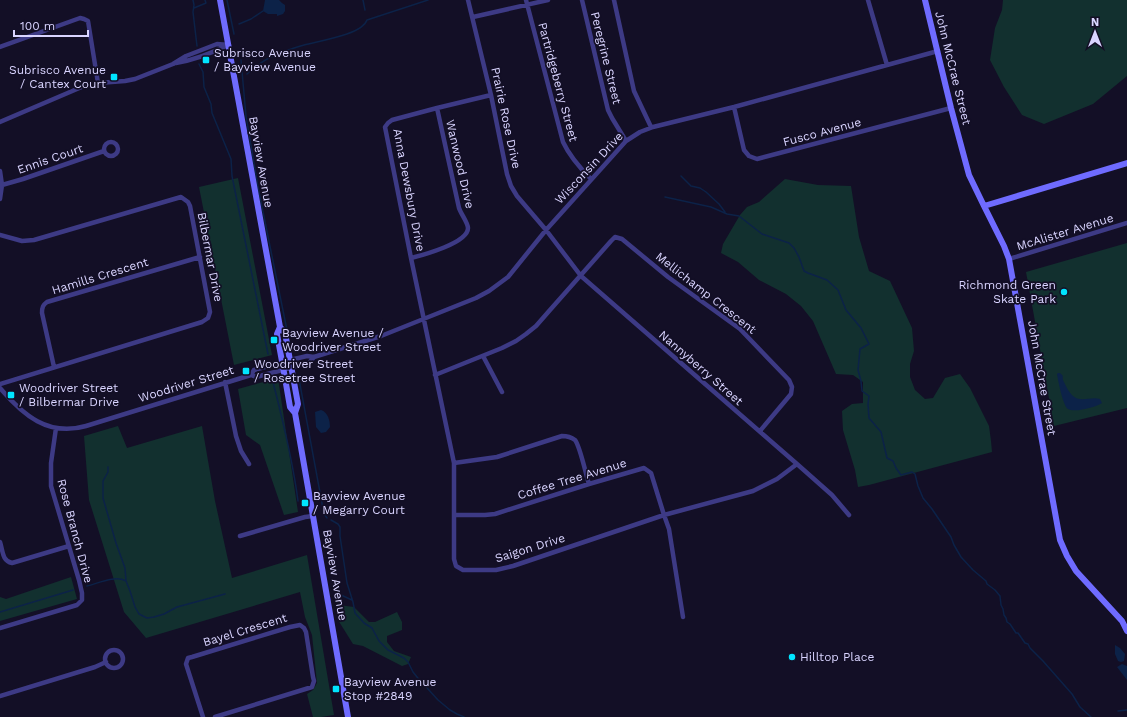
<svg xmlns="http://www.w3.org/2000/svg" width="1127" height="717" viewBox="0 0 1127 717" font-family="'Work Sans',sans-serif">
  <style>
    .green { fill: #12302f }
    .water { fill: #0c2248 }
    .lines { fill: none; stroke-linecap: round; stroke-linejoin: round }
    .stream { stroke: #0c2248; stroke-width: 1.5 }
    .street { stroke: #3d3a85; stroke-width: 4.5 }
    .secondary { stroke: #6f6bff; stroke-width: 6 }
    .poi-dot { fill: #00e5ff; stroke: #130f26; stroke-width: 1.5 }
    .labels { text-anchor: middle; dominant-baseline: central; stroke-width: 3.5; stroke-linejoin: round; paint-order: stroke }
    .poi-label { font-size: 12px; fill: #d9d4ff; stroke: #130f26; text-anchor: start }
    .street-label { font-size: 12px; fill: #d9d4ff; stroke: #130f26 }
  </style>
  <rect width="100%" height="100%" fill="#130f26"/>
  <path class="green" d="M 1003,0 L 1127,0 L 1127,76 L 1093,104 L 1044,124 L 1022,115 L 1004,87 L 990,60 L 995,28 L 1002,10 Z
    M 238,178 L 272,355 L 234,365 L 199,187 Z
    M 785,179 L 818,185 L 851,186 L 859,237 L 869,271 L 890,281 L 912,328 L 914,351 L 910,364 L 910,377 L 915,390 L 925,399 L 933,398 L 945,378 L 960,374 L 970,388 L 989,426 L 991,441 L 992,452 L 869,485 L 858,487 L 855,470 L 843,430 L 842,411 L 852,404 L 863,403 L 863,382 L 853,375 L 836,374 L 813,321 L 801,306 L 786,294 L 759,280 L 738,262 L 721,253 L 723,244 L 740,215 L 747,207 L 759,202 Z
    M 1127,243 L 1127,408 L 1054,426 L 1026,272 Z
    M 278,378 L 298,512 L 284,515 L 260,445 L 246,435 L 238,389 Z
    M 118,426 L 127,448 L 202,426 L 215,501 L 232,578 L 307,555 L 334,715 L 321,717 L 313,717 L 307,694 L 313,690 L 317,683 L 312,635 L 305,617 L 300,592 L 146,638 L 124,612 L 89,500 L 84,436 Z
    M 71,577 L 77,599 L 0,621 L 0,597 L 6,599 Z
    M 338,605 L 354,607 L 369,622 L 375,622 L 397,612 L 402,622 L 402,630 L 387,636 L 387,642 L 394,651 L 411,657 L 408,664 L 402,666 L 363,646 L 353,644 L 338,620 Z"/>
  <path class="water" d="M 265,0 L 279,0 L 282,3 L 285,5 L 285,11 L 283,14 L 277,16 L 277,14 L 268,14 L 263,11 Z
    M 1058,373 C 1059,373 1061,373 1061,374 C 1064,376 1062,377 1063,380 C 1065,384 1069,393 1073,396 C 1080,403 1092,396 1100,399 L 1102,403 C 1096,407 1075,413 1068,409 C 1063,406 1058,380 1057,374 Z
    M 321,410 C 328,412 330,421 330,427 L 326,432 L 321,433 L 316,427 L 315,412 Z
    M 1115,645 L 1120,648 L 1125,654 L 1124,661 L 1121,662 L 1118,661 L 1115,654 Z
    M 1122,664 L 1127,666 L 1127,680 L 1117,667 Z"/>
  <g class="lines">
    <path class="stream" d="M 193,0 L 194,5 L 193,12 L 197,46
      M 227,0 L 234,34
      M 363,0 L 365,10
      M 194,8 L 206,3 L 205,0
      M 239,24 L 251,19 L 263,11
      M 241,60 L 246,116 L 258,187 L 290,345
      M 199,64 L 203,72 L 204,87 L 211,104 L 212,113 L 231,159 L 232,176 L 268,354
      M 247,74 C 254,68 261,62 269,58 C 280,53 293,48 304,45 C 318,41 362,35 367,20 L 428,0
      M 681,176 L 691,186 L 700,188 L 706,192 L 719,204 L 725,212
      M 665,197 L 711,207 L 727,214 L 739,216 L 762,234 L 789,243 L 794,248 L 799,257 L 804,271 L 808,273 L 827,280 L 838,290 L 846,310 L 861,328 L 869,344 L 860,349 L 858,370 L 861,381 L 862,391 L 869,396 L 868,404 L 869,418 L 881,432 L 887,458 L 893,461 L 896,468 L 901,475 L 912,472 L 915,474 L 918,486 L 923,498 L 932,509 L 951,537 L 954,545 L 961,557 L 973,570 L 986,581 L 987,584 L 995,590 L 1000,596 L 1001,605 L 1003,609 L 1004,615 L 1006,618 L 1007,622 L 1010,624 L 1016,633 L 1018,633 L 1025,643 L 1028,644 L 1030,648 L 1043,661 L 1072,694 L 1080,707 L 1091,717
      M 299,379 L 324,514 L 327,518
      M 273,382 C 283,421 293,461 298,501
      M 108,467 L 108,472 L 103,481 L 103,498 L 116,543 L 125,568 L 126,581 L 130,591 L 135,607 L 139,614 L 147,618 L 154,617 L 164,614 L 177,607 L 225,594
      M 331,520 L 338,524 L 340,527 L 340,536 L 347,583 L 353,602 L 355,613 L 364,623 L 372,628 L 379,641 L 388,650 L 404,658 L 408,662 L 413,672 L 421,682 L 426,686 L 428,689 L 438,700 L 450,710 L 457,714 L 464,717
      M 87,586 C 99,583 115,575 126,581
      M 341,595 L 352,600
      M 0,612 L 73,590
      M 1118,711 L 1127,710"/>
    <path class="street" d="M 468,0 L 491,95 L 507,174 L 511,186 L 517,196 L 546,230 L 581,276 L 797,464 L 832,495 L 849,515
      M 526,0 L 563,142 C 570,157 580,168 591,179
      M 582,0 L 608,110 L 612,118 L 626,141
      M 614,0 L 634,91 L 651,127
      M 868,0 L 887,65
      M 473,17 L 548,0
      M 0,47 L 80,18 L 84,19 L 88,21 L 98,83
      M 176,63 C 194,60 212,53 228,45
      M 491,95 L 437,108 L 392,120 L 388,123 L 385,127 L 411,258 L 454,463 L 454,559 L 456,566 L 463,570 L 496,570 L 513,566 L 664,515 L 753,491 L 777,479 L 797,464
      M 734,107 L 744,150 L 749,156 L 757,159 L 951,108
      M 0,122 L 84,86 L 98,83 L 125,81 L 135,79 L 173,64 L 186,56 L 217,44 L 229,45
      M104 149a7 7 0 1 1 14 0a7 7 0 1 1-14 0Z
      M 0,171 L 2,185 L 0,199
      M 2,185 L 23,179 L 104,151
      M 0,235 L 22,241 L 34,240 L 181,197 L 188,202 L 190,206 L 210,312 L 208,318 L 202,322 L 0,384
      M 411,258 C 423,255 468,243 468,228 C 468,223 461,214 459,208 L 437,108
      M 1009,259 L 1127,223
      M 483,356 L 502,392
      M 54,367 L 42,313 C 42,307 43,305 47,302 L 200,257
      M 251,375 L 256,377 L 309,363 L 314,357
      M 435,375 L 502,348 L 516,341 L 526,334 L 536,326 L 550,310 L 611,241 L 615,237 L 622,239 L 668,277 L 740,329 L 789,380 L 792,387 L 791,394 L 760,431
      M 225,382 L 236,436 L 241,451 L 249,464
      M 0,388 C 23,415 48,437 86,426 L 251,375 L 254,370 L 290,360 L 307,356 L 314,357 L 381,336 L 476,298 L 489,291 L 508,277 L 546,230 L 626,141 L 640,132 L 653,127 L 734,107 L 938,51
      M 454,463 L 497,457 L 562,436 C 567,436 571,437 575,440 C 580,446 586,475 589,484
      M 455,515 L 485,515 L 495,514 L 589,484 L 644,468 L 651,473 L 664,515 L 669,529 L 683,617
      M 240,536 L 305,517 L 313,516
      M 0,542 C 3,551 2,561 12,563 L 69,546
      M 0,628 L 77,605 L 82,600 L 82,593 L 79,580 L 51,486 L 51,463 L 56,428
      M105 659a9 9 0 1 1 18 0a9 9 0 1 1-18 0Z
      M 0,696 L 95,667 L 106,662
      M 203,717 L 186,664 L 188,658 L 192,657 L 290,627 L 300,625 L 304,628 L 306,632 L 313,677 L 314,681 L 312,687 L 215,717"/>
    <path class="secondary" d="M 220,0 L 280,327 L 277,334 L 285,378 L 290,407 L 295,413 L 348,717
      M 925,0 L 951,108 L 969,175 L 984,206 L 1004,246 L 1009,259 L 1060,540 L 1067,556 L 1076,571 L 1122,621 L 1127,631
      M 984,206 L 1127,163
      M 280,327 L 285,333 L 298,404 L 295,413"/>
  </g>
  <g class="poi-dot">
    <rect x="202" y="56" width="8" height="8" rx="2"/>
    <rect x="110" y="73" width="8" height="8" rx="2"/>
    <circle cx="1064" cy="292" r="4"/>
    <rect x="270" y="336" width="8" height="8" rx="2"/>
    <rect x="242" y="367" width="8" height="8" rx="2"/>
    <rect x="7" y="391" width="8" height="8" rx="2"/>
    <rect x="301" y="499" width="8" height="8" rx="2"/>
    <circle cx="792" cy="657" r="4"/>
    <rect x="332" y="685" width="8" height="8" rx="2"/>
  </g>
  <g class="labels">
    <g class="poi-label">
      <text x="214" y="53">Subrisco Avenue<tspan x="214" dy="14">/ Bayview Avenue</tspan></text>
      <text x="106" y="70" text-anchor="end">Subrisco Avenue<tspan x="106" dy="14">/ Cantex Court</tspan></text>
      <text x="1056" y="285" text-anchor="end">Richmond Green<tspan x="1056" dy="14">Skate Park</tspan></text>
      <text x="282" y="333">Bayview Avenue /<tspan x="282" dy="14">Woodriver Street</tspan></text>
      <text x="254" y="364">Woodriver Street<tspan x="254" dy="14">/ Rosetree Street</tspan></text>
      <text x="19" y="388">Woodriver Street<tspan x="19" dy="14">/ Bilbermar Drive</tspan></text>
      <text x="313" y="496">Bayview Avenue<tspan x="313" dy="14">/ Megarry Court</tspan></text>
      <text x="800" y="657">Hilltop Place</text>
      <text x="344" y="682">Bayview Avenue<tspan x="344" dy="14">Stop #2849</tspan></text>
    </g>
    <g class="street-label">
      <text transform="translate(606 58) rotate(76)">Peregrine Street</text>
      <text transform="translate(953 68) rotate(76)">John McCrae Street</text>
      <text transform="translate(558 82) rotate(75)">Partridgeberry Street</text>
      <text transform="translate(506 118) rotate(78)">Prairie Rose Drive</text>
      <text transform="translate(822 132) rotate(-15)">Fusco Avenue</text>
      <text transform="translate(50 159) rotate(-19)">Ennis Court</text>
      <text transform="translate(261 162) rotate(80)">Bayview Avenue</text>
      <text transform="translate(460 164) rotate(77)">Wanwood Drive</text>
      <text transform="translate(589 168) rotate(-47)">Wisconsin Drive</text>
      <text transform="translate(409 190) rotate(79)">Anna Dewsbury Drive</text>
      <text transform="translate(1065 232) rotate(-17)">McAlister Avenue</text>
      <text transform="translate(210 257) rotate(79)">Bilbermar Drive</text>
      <text transform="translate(100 276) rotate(-17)">Hamills Crescent</text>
      <text transform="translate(706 293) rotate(38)">Mellichamp Crescent</text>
      <text transform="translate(701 368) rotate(41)">Nannyberry Street</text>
      <text transform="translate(1042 378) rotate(80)">John McCrae Street</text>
      <text transform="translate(186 384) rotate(-17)">Woodriver Street</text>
      <text transform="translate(572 479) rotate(-17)">Coffee Tree Avenue</text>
      <text transform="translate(75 531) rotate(75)">Rose Branch Drive</text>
      <text transform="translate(530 548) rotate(-17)">Saigon Drive</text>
      <text transform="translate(335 575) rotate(80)">Bayview Avenue</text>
      <text transform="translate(245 630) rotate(-17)">Bayel Crescent</text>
    </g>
  </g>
  <g transform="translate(1095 32)" stroke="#130f26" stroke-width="3" paint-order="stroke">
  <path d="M0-3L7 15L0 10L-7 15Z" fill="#d9d4ff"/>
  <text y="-6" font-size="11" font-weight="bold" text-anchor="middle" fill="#d9d4ff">N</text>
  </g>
  <path d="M14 30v6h74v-6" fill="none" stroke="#d9d4ff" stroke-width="2"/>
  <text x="20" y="30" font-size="12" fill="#d9d4ff" stroke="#130f26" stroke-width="3" paint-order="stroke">100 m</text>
</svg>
